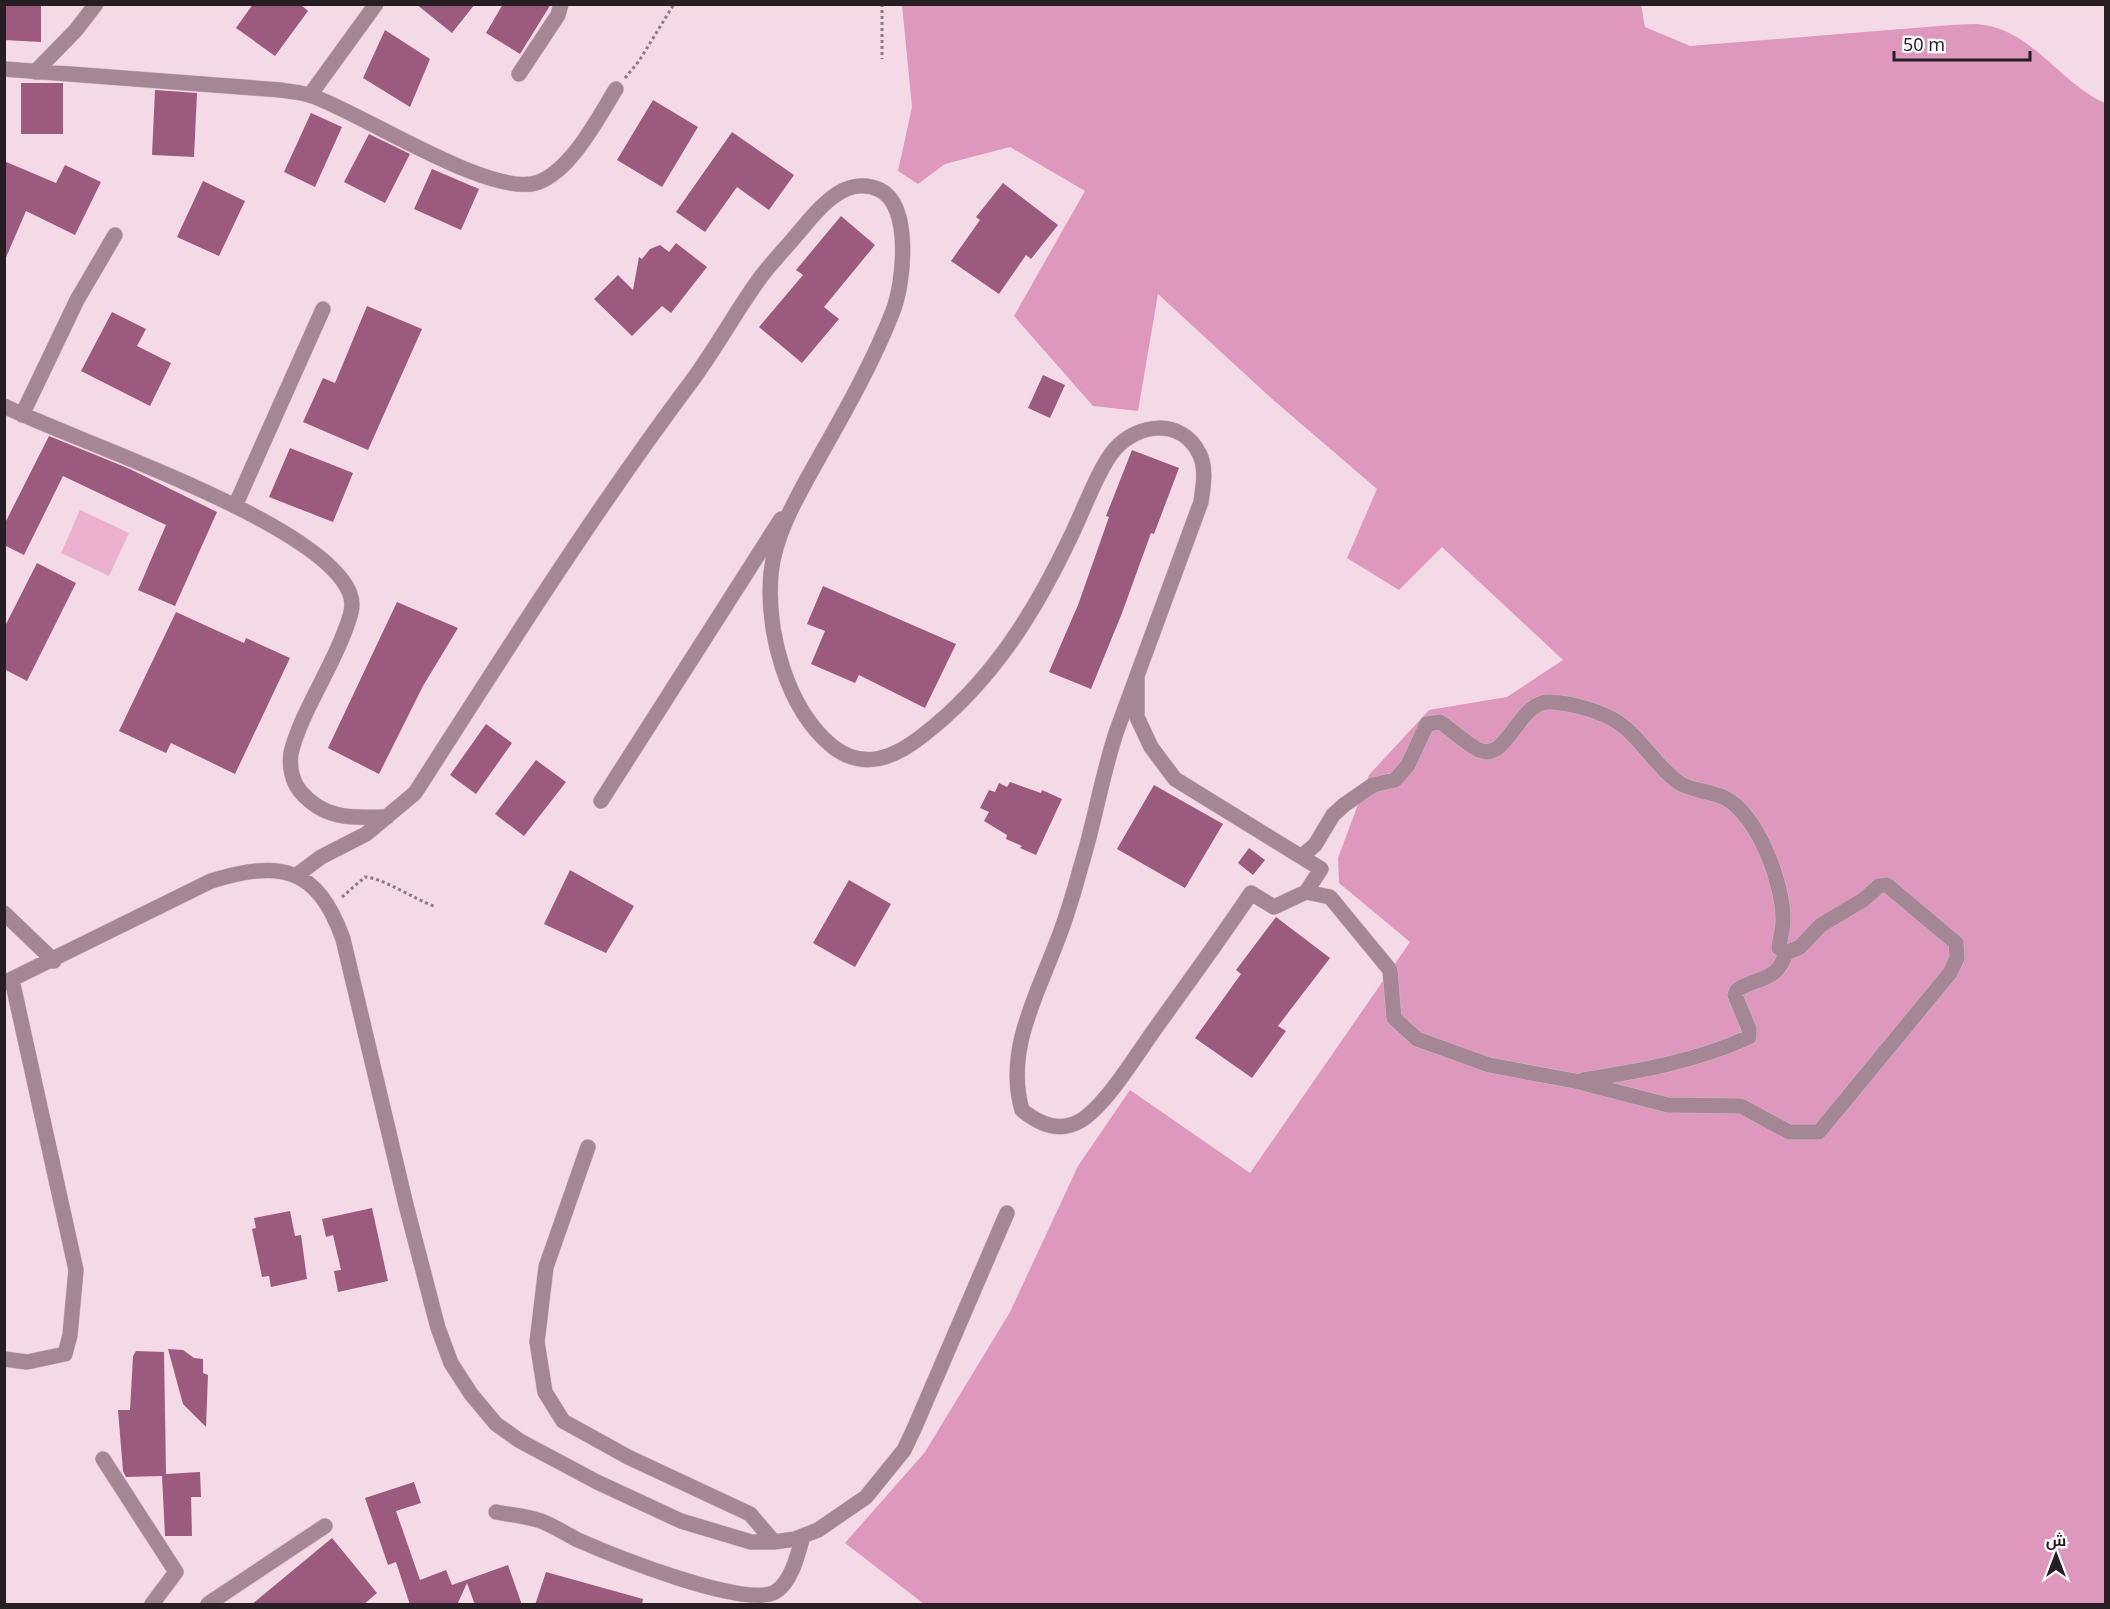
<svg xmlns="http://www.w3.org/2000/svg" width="2110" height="1609" viewBox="0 0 2110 1609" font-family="'Noto Sans',Cairo,sans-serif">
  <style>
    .green { fill: #ecb1cf }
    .forest { fill: #df98bd }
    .building { fill: #9c5b7e }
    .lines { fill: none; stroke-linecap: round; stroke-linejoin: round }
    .minor-casing { stroke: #ceb8c3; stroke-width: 16 }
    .path { stroke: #8c7b83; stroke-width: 3; stroke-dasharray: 3 3; stroke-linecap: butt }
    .minor { stroke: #a58695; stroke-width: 15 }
  </style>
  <rect width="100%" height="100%" fill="#f3dae6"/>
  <path class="green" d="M 80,510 L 129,533 L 109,576 L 61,553 Z"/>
  <path class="forest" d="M 902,5 L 1641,5 L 1645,27 L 1690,46 L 1951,25 C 1962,25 1974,23 1984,25 C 2033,32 2061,84 2105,103 L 2105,1604 L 924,1604 L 845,1543 L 925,1452 L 1010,1312 L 1078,1166 L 1130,1090 L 1250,1173 L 1410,942 L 1339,883 L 1338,858 L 1369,775 L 1429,710 L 1507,697 L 1563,660 L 1442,547 L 1399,590 L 1347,558 L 1377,489 L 1271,398 L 1158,294 L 1138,411 L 1093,406 L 1014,316 L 1085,191 L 1010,147 L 945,164 L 918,184 L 898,171 L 912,107 Z"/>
  <path class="building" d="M 4,4 L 41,4 L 41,42 L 4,40 Z
    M 253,4 L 300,4 L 308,11 L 275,56 L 236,28 Z
    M 416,4 L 475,4 L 452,33 Z
    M 503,4 L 551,4 L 520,54 L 486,33 Z
    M 385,30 L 430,59 L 410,107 L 363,78 Z
    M 21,83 L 63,83 L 63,134 L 21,134 Z
    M 155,90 L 197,93 L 194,157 L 152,155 Z
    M 653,100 L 698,127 L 662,187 L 617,160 Z
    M 311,113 L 342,127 L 315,187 L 284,172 Z
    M 732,132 L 794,175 L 769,210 L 737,187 L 705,232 L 676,212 Z
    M 369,134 L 410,154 L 385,203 L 344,182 Z
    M 4,161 L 56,183 L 65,165 L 101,182 L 75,235 L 26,211 L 4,262 Z
    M 432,169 L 479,189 L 461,230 L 414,209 Z
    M 203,181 L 245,201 L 219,256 L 177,237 Z
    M 1003,183 L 1058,225 L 1031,259 L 1026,255 L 999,294 L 951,261 L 980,220 L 976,217 Z
    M 841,216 L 875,245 L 824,307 L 839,319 L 802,363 L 759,327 L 803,275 L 796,270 Z
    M 676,243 L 707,267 L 671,313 L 662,306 L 632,336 L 594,299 L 618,275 L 633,290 L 639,257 L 642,259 L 650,249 L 660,245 L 669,252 Z
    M 367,306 L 422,329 L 368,450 L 303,422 L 323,378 L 335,383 Z
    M 112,312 L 146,329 L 137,346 L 171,363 L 150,406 L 81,371 Z
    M 1043,375 L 1065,385 L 1050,418 L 1028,408 Z
    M 49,436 L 130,469 L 217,512 L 175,606 L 138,590 L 166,525 L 63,476 L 24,555 L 4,545 L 4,525 Z
    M 290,448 L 353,473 L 333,522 L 269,497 Z
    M 1132,450 L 1179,468 L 1154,534 L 1151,533 L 1122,613 L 1091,689 L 1049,672 L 1078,605 L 1109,517 L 1106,516 Z
    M 37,563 L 76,583 L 27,681 L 4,669 L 4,628 Z
    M 823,586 L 956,644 L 925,708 L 859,675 L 855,683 L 811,664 L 825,631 L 807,624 Z
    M 397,602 L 458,628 L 423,686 L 379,774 L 328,748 Z
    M 176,612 L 244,643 L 246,638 L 290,658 L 235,774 L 171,743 L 166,753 L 119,731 Z
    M 486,724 L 512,743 L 476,794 L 450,775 Z
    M 536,760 L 566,782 L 524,836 L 495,814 Z
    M 1010,782 L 1041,793 L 1042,790 L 1062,799 L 1036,855 L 1020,848 L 1022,846 L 1006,839 L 1007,835 L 984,821 L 989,812 L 980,808 L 989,790 L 995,792 L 999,783 L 1007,787 Z
    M 1154,785 L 1223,824 L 1185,888 L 1117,849 Z
    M 1249,848 L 1265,860 L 1253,875 L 1238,863 Z
    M 570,870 L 634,906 L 606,953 L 544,924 Z
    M 849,880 L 891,904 L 855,967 L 813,943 Z
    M 1276,917 L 1330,958 L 1278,1026 L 1286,1031 L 1252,1078 L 1195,1038 L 1241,974 L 1236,970 Z
    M 372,1208 L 388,1281 L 338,1292 L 334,1271 L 341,1270 L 333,1235 L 326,1237 L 322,1219 Z
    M 290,1211 L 295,1236 L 301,1235 L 307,1279 L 271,1287 L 269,1276 L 262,1277 L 252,1229 L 256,1228 L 254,1218 Z
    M 168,1349 L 183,1350 L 194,1358 L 203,1359 L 203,1373 L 208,1375 L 206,1427 L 183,1404 Z
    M 136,1351 L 164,1352 L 166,1474 L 200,1472 L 201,1497 L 191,1497 L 192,1536 L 165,1536 L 162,1476 L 126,1477 L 123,1471 L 118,1410 L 130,1410 L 133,1356 Z
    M 414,1482 L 421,1503 L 396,1511 L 420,1580 L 446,1570 L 452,1585 L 508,1565 L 522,1605 L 475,1605 L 467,1583 L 457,1605 L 410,1605 L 396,1562 L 388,1565 L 365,1498 Z
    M 332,1538 L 377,1593 L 363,1605 L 251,1605 Z
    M 546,1572 L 643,1599 L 642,1605 L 535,1605 Z"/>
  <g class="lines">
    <defs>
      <path id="minor" d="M 4,69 L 281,90 C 291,92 302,92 312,96 C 362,113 493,200 539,182 C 572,169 598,118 616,89
        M 35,72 L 76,30 L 96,4
        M 519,74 L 558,15 L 561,4
        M 310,95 L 376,4
        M 4,406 C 77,442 324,523 350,594 C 355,607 349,620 344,633 C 330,671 300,715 291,753 C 289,766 292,781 300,791 C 324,820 353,818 387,817
        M 22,415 L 77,300 L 115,235
        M 235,506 L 323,309
        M 601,801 L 781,519
        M 1302,856 L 1315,845 L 1333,815 L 1344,805 L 1373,785 L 1395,780 L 1408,765 L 1427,724 L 1440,722 C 1452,730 1464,742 1477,749 C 1507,766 1518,700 1550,702 C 1572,703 1601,711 1619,723 C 1639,736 1659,770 1681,784 C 1694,791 1711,791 1725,798 C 1758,815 1784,885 1783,921 C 1783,929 1780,939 1779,948 L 1786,953 L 1800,947 L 1821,925 L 1863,900 L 1879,886 L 1887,885 L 1956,943 L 1957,958 L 1950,973 L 1819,1132 L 1789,1132 L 1741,1106 L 1668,1105 L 1575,1081 L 1489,1065 L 1417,1039 L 1394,1018 L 1390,970 L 1330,897 L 1306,892
        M 297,875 L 321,857 L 366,834 L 415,793 C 505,653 594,511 694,378 C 717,346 737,310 760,278 C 772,262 786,248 799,232 C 812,217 824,201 842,191 C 854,185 868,184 880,190 C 912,206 904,283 893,311 C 874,360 847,408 821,454 C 801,490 775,532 771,573 C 766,631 786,708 832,746 C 863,771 894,758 922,736 C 990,684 1034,614 1070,538 C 1082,514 1099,467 1115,449 C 1138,423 1181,418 1199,453 C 1207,468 1203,487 1201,502 L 1117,730 C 1102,774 1095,821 1081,866 C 1074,892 1066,919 1056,944 C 1036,997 1005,1052 1022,1110 C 1039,1124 1059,1133 1080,1121 C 1104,1107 1134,1059 1150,1036 C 1184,988 1219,941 1251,893 L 1274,907 L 1306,892 L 1321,869 L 1175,779 L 1151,747 L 1137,717 L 1137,676
        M 4,913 L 54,961
        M 4,983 L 211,881 C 280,860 317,866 343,939 L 406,1205 L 438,1328 L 451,1363 L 471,1394 L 496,1424 L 520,1441 L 597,1482 L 681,1521 L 751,1542 L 774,1542 L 795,1539 L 818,1530 L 866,1497 L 904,1450 L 914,1429 L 1007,1213
        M 1583,1080 C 1640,1071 1697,1061 1749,1037 L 1749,1029 L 1735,995 L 1737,990 C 1759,976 1776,983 1786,953
        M 588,1147 L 546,1267 L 537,1342 L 545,1392 L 563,1421 L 628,1457 L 750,1514 L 774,1542
        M 4,1359 L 27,1362 L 65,1354 L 70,1335 L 76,1270 L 12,980
        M 103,1459 L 176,1572 L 152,1604
        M 496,1512 C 510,1515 527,1516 541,1521 C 554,1526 566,1534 578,1540 C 612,1555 745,1609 775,1592 C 792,1582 798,1553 803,1536
        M 208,1604 L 325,1526"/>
    </defs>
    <use href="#minor" class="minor-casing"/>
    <path class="path" d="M 882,4 L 882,59
      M 625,78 L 639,61 L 674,4
      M 342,897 L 365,877 C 383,878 414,899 434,906"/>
    <use href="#minor" class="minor"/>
  </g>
  <rect width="2110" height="1609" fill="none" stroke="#271e23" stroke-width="12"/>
  <g transform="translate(2056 1555)" stroke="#ffffff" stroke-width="4.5" paint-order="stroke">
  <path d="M0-4.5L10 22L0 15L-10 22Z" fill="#271e23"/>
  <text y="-9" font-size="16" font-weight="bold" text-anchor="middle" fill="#271e23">ش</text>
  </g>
  <path d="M1894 51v9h136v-9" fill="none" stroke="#271e23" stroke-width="3"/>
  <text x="1903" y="51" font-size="18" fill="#271e23" stroke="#ffffff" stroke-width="4.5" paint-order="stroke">50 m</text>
</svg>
